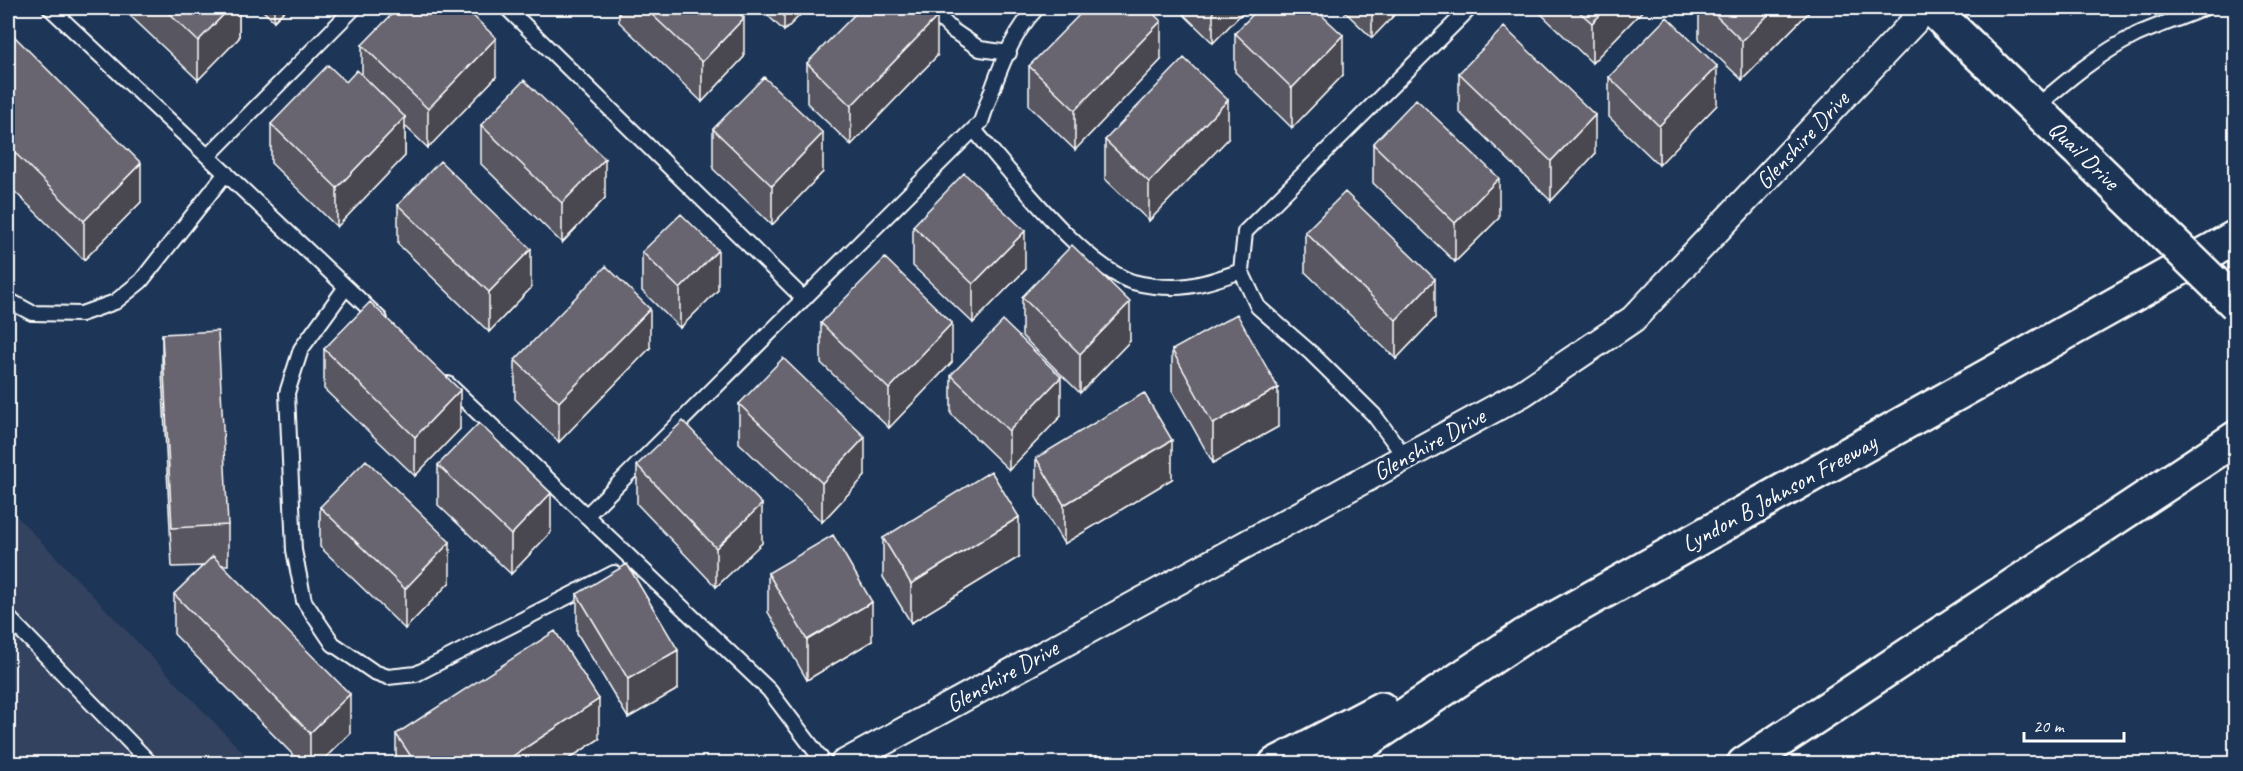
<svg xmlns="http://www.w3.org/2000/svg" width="2243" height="771" viewBox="0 0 2243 771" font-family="Caveat,sans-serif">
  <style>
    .built { fill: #33435f }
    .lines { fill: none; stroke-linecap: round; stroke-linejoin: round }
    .service-casing { stroke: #fff; stroke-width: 18 }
    .minor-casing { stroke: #fff; stroke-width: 30 }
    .tertiary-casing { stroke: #fff; stroke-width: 38 }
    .motorway-casing { stroke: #fff; stroke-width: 38 }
    .service { stroke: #1d3557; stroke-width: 14 }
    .minor { stroke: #1d3557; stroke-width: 26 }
    .tertiary { stroke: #1d3557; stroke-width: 33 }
    .motorway { stroke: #1d3557; stroke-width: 33 }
    .tertiary-bridge-casing { stroke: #fff; stroke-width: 38; stroke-linecap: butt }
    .tertiary-bridge { stroke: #1d3557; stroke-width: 33 }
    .wall { fill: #595761; stroke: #fff; stroke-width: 1.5 }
    .shaded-wall { fill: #48474f; stroke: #fff; stroke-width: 1.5 }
    .building { fill: #676571; stroke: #fff; stroke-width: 1.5 }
    .labels { text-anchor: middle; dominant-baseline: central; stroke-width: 6; stroke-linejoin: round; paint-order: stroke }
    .street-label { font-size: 24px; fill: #fff; stroke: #1d3557 }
  </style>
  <rect width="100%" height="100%" fill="#1d3557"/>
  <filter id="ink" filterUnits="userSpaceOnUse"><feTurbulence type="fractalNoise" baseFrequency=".0167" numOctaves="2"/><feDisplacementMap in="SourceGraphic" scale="12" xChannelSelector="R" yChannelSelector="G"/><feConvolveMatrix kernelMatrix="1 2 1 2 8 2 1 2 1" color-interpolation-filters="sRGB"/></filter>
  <g filter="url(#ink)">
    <path class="built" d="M 8,507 L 253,763 L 8,763 Z"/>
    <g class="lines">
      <defs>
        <path id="service" d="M 50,8 L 380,319
          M 507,8 L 804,299
          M 930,8 L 952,30 L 980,49 L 1009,53
          M 2035,108 C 2066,81 2098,54 2136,35 C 2158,25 2182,18 2204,8
          M 974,130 C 1010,171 1082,266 1133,282 C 1144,285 1162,287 1174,287 C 1197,287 1220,278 1241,271
          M 208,156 L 354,8
          M 346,287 L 301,349 L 287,393 L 294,550 L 304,601 L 333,644 L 374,672 L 388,677 L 416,674 L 614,573
          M 8,300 L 32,313 L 81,314 L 115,302 L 141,281 L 226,173
          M 448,384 L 769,690 L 825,764
          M 1405,457 L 1374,415 L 1311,353 L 1258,307 L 1241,271 L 1245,232 L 1470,8
          M 586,516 L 981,122 C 994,84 1009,36 1037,8
          M 8,617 L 151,764"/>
        <path id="minor" d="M 843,764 L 1523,393 L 1633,319 L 1927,8"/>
        <path id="tertiary" d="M 1931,8 L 2075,147"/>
        <path id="motorway" d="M 1276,764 L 1381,709
          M 1332,764 L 1524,636 L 2236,237
          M 1744,764 L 2236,438"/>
      </defs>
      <use href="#service" class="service-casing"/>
      <use href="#minor" class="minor-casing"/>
      <use href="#tertiary" class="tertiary-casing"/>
      <use href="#motorway" class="motorway-casing"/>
      <use href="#service" class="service"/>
      <use href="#minor" class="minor"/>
      <use href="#tertiary" class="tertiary"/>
      <use href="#motorway" class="motorway"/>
      <defs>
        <path id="tertiary-bridge" d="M 2075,147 L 2236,304"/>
      </defs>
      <use href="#tertiary-bridge" class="tertiary-bridge-casing"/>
      <use href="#tertiary-bridge" class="tertiary-bridge"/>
    </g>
    <path class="wall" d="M 122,8 L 239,8 L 239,38 L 198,80 Z
      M 260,8 L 287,8 L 274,21 Z
      M 619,8 L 734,8 L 744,57 L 702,102 L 619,22 Z
      M 760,8 L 807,8 L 784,31 Z
      M 1177,8 L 1247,8 L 1213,43 Z
      M 1341,8 L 1401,8 L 1372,38 Z
      M 1540,8 L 1645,8 L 1592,63 L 1540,13 Z
      M 1699,8 L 1813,8 L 1742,80 L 1699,39 Z
      M 2066,8 L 2084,8 L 2075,16 Z
      M 8,30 L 141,202 L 84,260 L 8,185 Z
      M 1235,33 L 1343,75 L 1292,128 L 1235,72 Z
      M 362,45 L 496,77 L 428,148 L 405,126 L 405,156 L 337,227 L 271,163 L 271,124 L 346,82 L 362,75 Z
      M 937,56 L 851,145 L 807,103 L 807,63 Z
      M 1161,60 L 1075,150 L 1029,106 L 1029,66 Z
      M 1459,73 L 1595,154 L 1551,201 L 1459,112 Z
      M 1609,77 L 1717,105 L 1659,165 L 1609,117 Z
      M 481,125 L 605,198 L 562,243 L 481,164 Z
      M 713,129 L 823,172 L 772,225 L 713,169 Z
      M 1228,139 L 1149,221 L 1105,179 L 1105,140 Z
      M 1373,144 L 1499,218 L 1455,262 L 1373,183 Z
      M 398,205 L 531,288 L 489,332 L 398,244 Z
      M 913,226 L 1025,270 L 973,323 L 913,266 Z
      M 1305,232 L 1435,318 L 1396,359 L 1305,272 Z
      M 642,252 L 718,290 L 680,328 L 642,291 Z
      M 1022,297 L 1130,341 L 1080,393 L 1022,336 Z
      M 821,323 L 952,362 L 889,428 L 821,363 Z
      M 162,334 L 228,525 L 228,565 L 222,565 L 350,733 L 319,764 L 302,764 L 174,634 L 174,594 L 203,566 L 172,567 L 162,373 Z
      M 650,348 L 559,442 L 515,399 L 515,360 Z
      M 324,349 L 460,429 L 415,476 L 324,389 Z
      M 1172,350 L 1278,427 L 1213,463 L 1172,390 Z
      M 951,375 L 1061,416 L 1009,470 L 951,414 Z
      M 739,404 L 865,476 L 822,522 L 739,443 Z
      M 1036,458 L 1172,479 L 1064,544 L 1036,497 Z
      M 438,465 L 551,532 L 511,574 L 438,505 Z
      M 637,465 L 762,543 L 716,587 L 637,504 Z
      M 320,507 L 450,582 L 405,629 L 320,547 Z
      M 883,538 L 1019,557 L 911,623 L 883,577 Z
      M 768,573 L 872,641 L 807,680 L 768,612 Z
      M 577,594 L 678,689 L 628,718 L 577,633 Z
      M 396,734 L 599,739 L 561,764 L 396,764 Z"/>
    <path class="shaded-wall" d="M 230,8 L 239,8 L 239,38 L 198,80 L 198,41 Z
      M 274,8 L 287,8 L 274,21 Z
      M 784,8 L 807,8 L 784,31 Z
      M 1213,8 L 1247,8 L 1213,43 Z
      M 1372,8 L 1401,8 L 1372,38 Z
      M 1607,8 L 1645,8 L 1592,63 L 1592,23 Z
      M 1775,8 L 1813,8 L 1742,80 L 1742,41 Z
      M 2075,8 L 2084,8 L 2075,16 Z
      M 937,17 L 937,56 L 851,145 L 851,106 Z
      M 744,18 L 744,57 L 702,102 L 702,62 Z
      M 1161,21 L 1161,60 L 1075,150 L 1075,110 Z
      M 1343,35 L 1343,75 L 1292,128 L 1292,88 Z
      M 496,38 L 496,77 L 428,148 L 428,109 Z
      M 1717,66 L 1717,105 L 1659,165 L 1659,126 Z
      M 1228,100 L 1228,139 L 1149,221 L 1149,182 Z
      M 1595,115 L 1595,154 L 1551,201 L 1551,161 Z
      M 405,117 L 405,156 L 337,227 L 337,188 Z
      M 823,133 L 823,172 L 772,225 L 772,186 Z
      M 605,159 L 605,198 L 562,243 L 562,203 Z
      M 141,163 L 141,202 L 84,260 L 84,221 Z
      M 1499,178 L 1499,218 L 1455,262 L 1455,223 Z
      M 1025,231 L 1025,270 L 973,323 L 973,284 Z
      M 531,249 L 531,288 L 489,332 L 489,292 Z
      M 718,250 L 718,290 L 680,328 L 680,289 Z
      M 1435,279 L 1435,318 L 1396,359 L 1396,320 Z
      M 1130,302 L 1130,341 L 1080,393 L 1080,354 Z
      M 650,309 L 650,348 L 559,442 L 559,402 Z
      M 952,323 L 952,362 L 889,428 L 889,389 Z
      M 1061,377 L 1061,416 L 1009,470 L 1009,431 Z
      M 1278,388 L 1278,427 L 1213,463 L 1213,424 Z
      M 460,390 L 460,429 L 415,476 L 415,437 Z
      M 865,437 L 865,476 L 822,522 L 822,483 Z
      M 1172,440 L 1172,479 L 1064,544 L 1064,505 Z
      M 551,493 L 551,532 L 511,574 L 511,535 Z
      M 762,504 L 762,543 L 716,587 L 716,548 Z
      M 1019,517 L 1019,557 L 911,623 L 911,584 Z
      M 450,542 L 450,582 L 405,629 L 405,589 Z
      M 872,602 L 872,641 L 807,680 L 807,640 Z
      M 11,634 L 11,643 L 8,646 L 8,637 Z
      M 678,650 L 678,689 L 628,718 L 628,679 Z
      M 350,694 L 350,733 L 319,764 L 310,764 L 310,733 Z
      M 599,699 L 599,739 L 561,764 L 501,764 Z"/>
    <path class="building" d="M 163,8 L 230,8 L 198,41 Z
      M 398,8 L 465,8 L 496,38 L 428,109 L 362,45 Z
      M 645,8 L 734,8 L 744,18 L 702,62 Z
      M 861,8 L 928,8 L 937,17 L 851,106 L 807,63 Z
      M 1086,8 L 1147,8 L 1161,21 L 1075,110 L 1029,66 Z
      M 1259,8 L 1314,8 L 1343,35 L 1292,88 L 1235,33 Z
      M 1575,8 L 1607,8 L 1592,23 Z
      M 1708,8 L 1775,8 L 1742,41 Z
      M 1667,17 L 1717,66 L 1659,126 L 1609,77 Z
      M 1504,27 L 1595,115 L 1551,161 L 1459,73 Z
      M 8,30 L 141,163 L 84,221 L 8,146 Z
      M 1184,58 L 1228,100 L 1149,182 L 1105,140 Z
      M 328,65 L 346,82 L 357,70 L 405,117 L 337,188 L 271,124 Z
      M 764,77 L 823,133 L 772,186 L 713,129 Z
      M 524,80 L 605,159 L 562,203 L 481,125 Z
      M 1416,99 L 1499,178 L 1455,223 L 1373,144 Z
      M 440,161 L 531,249 L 489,292 L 398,205 Z
      M 964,173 L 1025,231 L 973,284 L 913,226 Z
      M 1345,192 L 1435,279 L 1396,320 L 1305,232 Z
      M 681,214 L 718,250 L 680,289 L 642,252 Z
      M 1072,245 L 1130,302 L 1080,354 L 1022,297 Z
      M 885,258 L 952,323 L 889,389 L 821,323 Z
      M 606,266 L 650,309 L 559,402 L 515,360 Z
      M 370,302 L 460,390 L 415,437 L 324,349 Z
      M 1237,314 L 1278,388 L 1213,424 L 1172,350 Z
      M 1003,321 L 1061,377 L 1009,431 L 951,375 Z
      M 218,331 L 228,525 L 172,528 L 162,334 Z
      M 783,358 L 865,437 L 822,483 L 739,404 Z
      M 1144,393 L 1172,440 L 1064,505 L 1036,458 Z
      M 683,421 L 762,504 L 716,548 L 637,465 Z
      M 479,423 L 551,493 L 511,535 L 438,465 Z
      M 366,460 L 450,542 L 405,589 L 320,507 Z
      M 991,471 L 1019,517 L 911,584 L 883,538 Z
      M 833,535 L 872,602 L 807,640 L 768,573 Z
      M 213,556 L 350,694 L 310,733 L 174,594 Z
      M 627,564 L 678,650 L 628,679 L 577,594 Z
      M 555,631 L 599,699 L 501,764 L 416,764 L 396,734 Z"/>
  </g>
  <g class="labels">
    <g class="street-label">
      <text transform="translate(1802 140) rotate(-47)">Glenshire Drive</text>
      <text transform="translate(2084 155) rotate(44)">Quail Drive</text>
      <text transform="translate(1429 444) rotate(-29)">Glenshire Drive</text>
      <text transform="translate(1779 493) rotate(-29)">Lyndon B Johnson Freeway</text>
      <text transform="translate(1002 676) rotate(-29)">Glenshire Drive</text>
    </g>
  </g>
  <rect width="2243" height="771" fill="none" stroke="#1d3557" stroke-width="30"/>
  <rect x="15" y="15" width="2213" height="741" fill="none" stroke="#fff" stroke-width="2" filter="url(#ink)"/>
  <path d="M2024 732v9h100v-9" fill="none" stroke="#ffffff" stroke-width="3"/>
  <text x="2033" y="732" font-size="18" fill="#ffffff" stroke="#1d3557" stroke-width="4.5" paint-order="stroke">20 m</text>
</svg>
